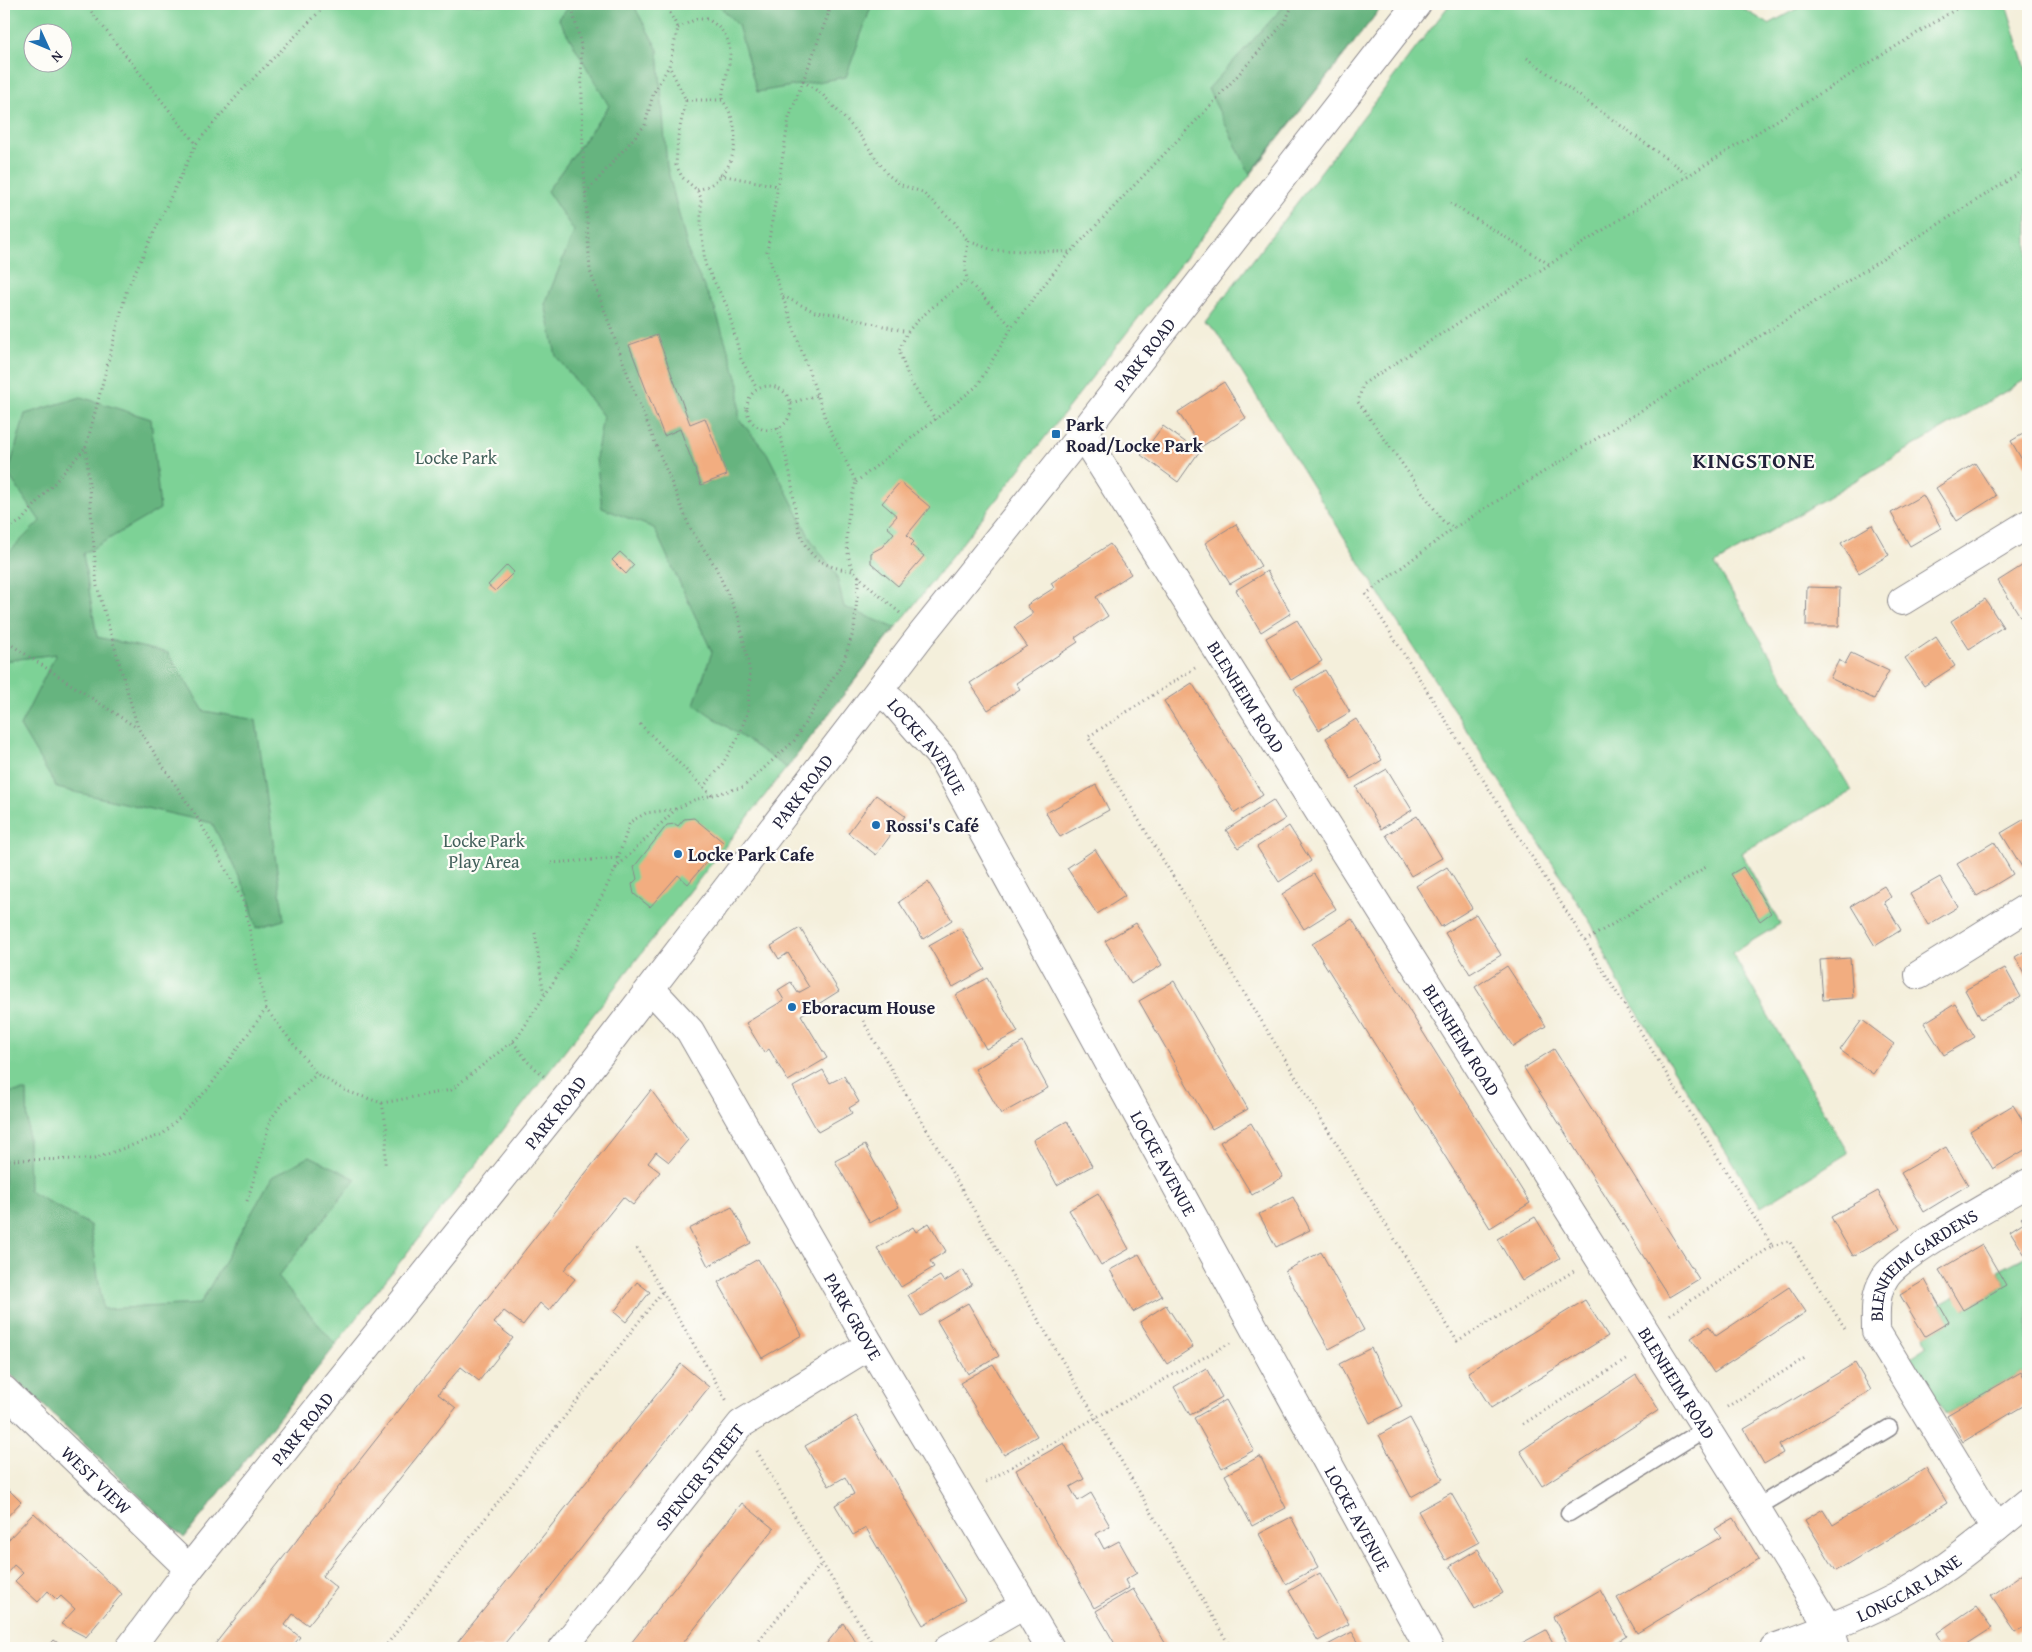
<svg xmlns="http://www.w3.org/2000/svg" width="2032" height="1652" viewBox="0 0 2032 1652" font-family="'Gentium Book Plus',serif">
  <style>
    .green { fill: #7dd296; stroke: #507a68; fill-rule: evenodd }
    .forest { fill: #66b47f; stroke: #446b5d }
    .building { fill: #f2ad80 }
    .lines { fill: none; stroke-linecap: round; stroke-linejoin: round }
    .lane-casing { stroke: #8b888b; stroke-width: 19 }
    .street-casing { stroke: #8b888b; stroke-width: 30 }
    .highway-casing { stroke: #8b888b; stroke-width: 30 }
    .path { stroke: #8b888b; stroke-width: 3; stroke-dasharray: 1 4; stroke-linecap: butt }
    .lane { stroke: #fff; stroke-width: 16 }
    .street { stroke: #fff; stroke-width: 28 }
    .highway { stroke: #fff; stroke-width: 28 }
    .poi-dot { fill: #1f6fb2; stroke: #fdfcf7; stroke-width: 2 }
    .labels { text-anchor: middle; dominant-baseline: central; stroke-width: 4.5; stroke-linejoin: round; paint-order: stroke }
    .street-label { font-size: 18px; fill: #22223b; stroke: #fdfcf7 }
    .poi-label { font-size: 18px; font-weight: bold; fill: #22223b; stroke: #fdfcf7; text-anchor: start }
    .park-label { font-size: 18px; fill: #42605b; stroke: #fdfcf7 }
    .district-label { font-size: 22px; font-weight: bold; letter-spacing: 1px; fill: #22223b; stroke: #fdfcf7 }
  </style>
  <rect width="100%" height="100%" fill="#fdfcf7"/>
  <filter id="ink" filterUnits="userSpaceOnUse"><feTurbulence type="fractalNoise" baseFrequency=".02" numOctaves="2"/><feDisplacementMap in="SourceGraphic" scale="10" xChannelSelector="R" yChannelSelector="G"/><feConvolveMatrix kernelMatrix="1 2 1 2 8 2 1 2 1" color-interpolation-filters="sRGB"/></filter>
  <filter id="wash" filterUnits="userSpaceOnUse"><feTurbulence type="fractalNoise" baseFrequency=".0096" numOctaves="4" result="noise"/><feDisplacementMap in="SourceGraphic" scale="20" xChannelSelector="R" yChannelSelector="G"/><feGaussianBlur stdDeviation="1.12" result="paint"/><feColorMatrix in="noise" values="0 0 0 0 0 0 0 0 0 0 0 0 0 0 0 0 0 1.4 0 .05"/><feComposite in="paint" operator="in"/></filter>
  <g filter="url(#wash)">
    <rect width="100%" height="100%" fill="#f4efdb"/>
    <path class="green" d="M 4,4 L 1384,4 L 184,1538 L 4,1368 ZM 32,32 L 62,32 L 62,62 L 32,62 Z
      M 1450,4 L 1735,4 L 1769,24 L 1805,4 L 2006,4 L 2028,75 L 2028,378 L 1715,564 L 1852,791 L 1741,853 L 1780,924 L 1732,953 L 1848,1153 L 1761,1207 L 1618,982 L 1592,925 L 1380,595 L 1216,331 L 1205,322 Z
      M 2026,1256 L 2028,1260 L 2028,1381 L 2021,1372 L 1947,1415 L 1911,1357 L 1928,1346 L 1925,1336 L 1949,1322 L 1939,1305 L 1955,1296 L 1964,1310 L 2006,1285 L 1998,1271 Z"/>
    <path class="forest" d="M 573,4 L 633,4 L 658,50 L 667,167 L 690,258 L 715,309 L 739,384 L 739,419 L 767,453 L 811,540 L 836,574 L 844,607 L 895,628 L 787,768 L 694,704 L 712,652 L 654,528 L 602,508 L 596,458 L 603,416 L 556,356 L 545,304 L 574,231 L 547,191 L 609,106 L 558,18 Z
      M 717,4 L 872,4 L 846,77 L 757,92 L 738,25 Z
      M 1286,4 L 1384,4 L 1250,174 L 1208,89 Z
      M 81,397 L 151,419 L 160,509 L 83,554 L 97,637 L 168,653 L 204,711 L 256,720 L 284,920 L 256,928 L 248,895 L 212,823 L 57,788 L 20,726 L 56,654 L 4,661 L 4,557 L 40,521 L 8,474 L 25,414 Z
      M 27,1091 L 29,1191 L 90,1225 L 103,1309 L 200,1304 L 272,1177 L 310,1156 L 356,1179 L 278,1277 L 336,1345 L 184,1538 L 4,1368 L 4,1092 Z"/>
    <g id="blocks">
      <path class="building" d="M 657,335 L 690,424 L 705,418 L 727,475 L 701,485 L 680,429 L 664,436 L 629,345 Z
        M 1224,382 L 1246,418 L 1201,447 L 1178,412 Z
        M 1163,426 L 1199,452 L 1178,482 L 1141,455 Z
        M 2028,431 L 2028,470 L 2011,441 Z
        M 1975,463 L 1996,496 L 1957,521 L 1936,488 Z
        M 900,482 L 930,507 L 907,535 L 914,542 L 911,545 L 924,556 L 898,586 L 871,563 L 871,553 L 882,547 L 894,533 L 887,527 L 897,516 L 882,503 Z
        M 1923,495 L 1941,528 L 1910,546 L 1891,513 Z
        M 1236,524 L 1261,566 L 1230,584 L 1205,543 Z
        M 1872,525 L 1889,555 L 1859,573 L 1841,543 Z
        M 1110,544 L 1131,574 L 1096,597 L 1108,616 L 1075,638 L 1078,642 L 1016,683 L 1020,689 L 988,710 L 970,683 L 1027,646 L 1014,627 L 1033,614 L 1027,605 L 1054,588 L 1051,583 Z
        M 620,552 L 634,565 L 626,574 L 612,560 Z
        M 2028,562 L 2028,626 L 2027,627 L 1998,581 Z
        M 507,565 L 514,572 L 495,591 L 488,585 Z
        M 1267,571 L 1291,613 L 1261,632 L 1236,590 Z
        M 1807,587 L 1840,588 L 1839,626 L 1806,626 Z
        M 1985,599 L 2003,627 L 1969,649 L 1951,621 Z
        M 1297,620 L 1322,661 L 1291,680 L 1266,638 Z
        M 1936,637 L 1955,666 L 1924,686 L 1905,658 Z
        M 1851,653 L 1889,671 L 1874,699 L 1830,678 L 1839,660 L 1845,664 Z
        M 1325,670 L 1350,712 L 1319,730 L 1294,689 Z
        M 1192,683 L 1263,795 L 1235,813 L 1164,701 Z
        M 1356,719 L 1382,760 L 1351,779 L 1326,738 Z
        M 1387,769 L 1412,810 L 1381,829 L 1356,787 Z
        M 1096,785 L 1109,810 L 1060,837 L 1046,813 Z
        M 876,795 L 905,816 L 876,855 L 848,833 Z
        M 1273,800 L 1285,819 L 1238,848 L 1226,830 Z
        M 1417,816 L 1442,858 L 1411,876 L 1386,835 Z
        M 2028,817 L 2028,863 L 2022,867 L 2001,833 Z
        M 694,818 L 723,842 L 688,884 L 678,875 L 650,907 L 634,894 L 632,884 L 637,879 L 634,867 L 667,825 L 675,824 L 678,826 L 684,819 Z
        M 1289,826 L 1311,861 L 1279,882 L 1257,847 Z
        M 1994,842 L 2013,874 L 1977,896 L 1957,864 Z
        M 1095,849 L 1125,896 L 1097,914 L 1067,868 Z
        M 1447,867 L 1472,908 L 1441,927 L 1416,886 Z
        M 1743,867 L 1771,913 L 1760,921 L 1731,874 Z
        M 1314,874 L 1336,909 L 1304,929 L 1282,894 Z
        M 1940,877 L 1958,907 L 1928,925 L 1910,894 Z
        M 928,882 L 952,920 L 923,939 L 899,902 Z
        M 1884,886 L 1891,897 L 1884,902 L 1901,930 L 1875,946 L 1851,906 Z
        M 1476,914 L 1501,955 L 1470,974 L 1445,933 Z
        M 1352,919 L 1530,1203 L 1490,1228 L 1312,944 Z
        M 1136,923 L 1162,965 L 1131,984 L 1105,941 Z
        M 800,928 L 839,991 L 801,1015 L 827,1058 L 788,1081 L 769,1049 L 764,1053 L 746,1023 L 784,1000 L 778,990 L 791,982 L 798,993 L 809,987 L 788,953 L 779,959 L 771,946 Z
        M 961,928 L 985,969 L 953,987 L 929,946 Z
        M 2028,949 L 2028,980 L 2015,957 Z
        M 1850,958 L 1853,998 L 1823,1000 L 1820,960 Z
        M 1507,966 L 1546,1026 L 1513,1047 L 1475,987 Z
        M 2005,968 L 2021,997 L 1981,1019 L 1965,990 Z
        M 987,978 L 1018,1032 L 986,1049 L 956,995 Z
        M 1174,981 L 1248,1109 L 1212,1129 L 1139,1001 Z
        M 1955,1004 L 1975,1037 L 1944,1055 L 1924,1023 Z
        M 1862,1020 L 1894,1044 L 1873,1074 L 1840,1050 Z
        M 1023,1042 L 1048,1088 L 1001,1114 L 975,1069 Z
        M 1554,1049 L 1699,1279 L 1669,1297 L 1524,1068 Z
        M 823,1070 L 830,1083 L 844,1076 L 859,1102 L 849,1108 L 852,1113 L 818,1132 L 793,1087 Z
        M 651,1090 L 688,1140 L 669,1162 L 656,1152 L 648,1163 L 660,1172 L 633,1205 L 623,1197 L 564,1270 L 575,1279 L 549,1311 L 540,1303 L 523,1325 L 504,1311 L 494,1323 L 513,1338 L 479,1381 L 461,1367 L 447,1383 L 438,1394 L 456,1408 L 322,1576 L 337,1588 L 320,1610 L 308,1625 L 293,1614 L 285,1625 L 300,1637 L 291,1648 L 212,1648 Z
        M 2013,1105 L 2028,1129 L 2028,1148 L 1993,1169 L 1970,1131 Z
        M 1067,1121 L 1092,1166 L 1057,1185 L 1033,1140 Z
        M 1251,1123 L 1283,1177 L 1252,1195 L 1220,1142 Z
        M 865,1145 L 899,1207 L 870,1223 L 835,1161 Z
        M 1946,1147 L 1968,1185 L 1924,1212 L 1901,1173 Z
        M 1878,1191 L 1900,1229 L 1853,1256 L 1831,1217 Z
        M 1098,1193 L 1129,1249 L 1101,1265 L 1069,1210 Z
        M 1293,1197 L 1310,1230 L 1276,1247 L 1259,1214 Z
        M 732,1207 L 751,1243 L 708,1266 L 689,1229 Z
        M 2028,1213 L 2028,1260 L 2010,1231 L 2024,1222 L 2021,1218 Z
        M 1535,1217 L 1560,1258 L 1522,1281 L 1497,1239 Z
        M 929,1223 L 946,1251 L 930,1261 L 934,1267 L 901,1287 L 877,1248 L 913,1227 L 916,1232 Z
        M 1982,1244 L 2006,1285 L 1963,1310 L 1939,1270 Z
        M 1321,1252 L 1364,1330 L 1329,1349 L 1285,1271 Z
        M 1139,1254 L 1162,1296 L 1133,1312 L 1110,1270 Z
        M 758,1259 L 802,1335 L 762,1358 L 718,1282 Z
        M 963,1270 L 972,1285 L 921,1316 L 908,1295 L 940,1276 L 944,1282 Z
        M 1925,1280 L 1949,1322 L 1925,1336 L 1900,1295 Z
        M 637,1282 L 650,1292 L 626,1322 L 614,1312 Z
        M 1789,1287 L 1806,1312 L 1714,1373 L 1691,1338 L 1709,1326 L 1716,1336 Z
        M 1585,1300 L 1608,1336 L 1491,1408 L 1468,1372 Z
        M 968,1303 L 999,1356 L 968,1374 L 937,1321 Z
        M 1166,1305 L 1193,1347 L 1167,1364 L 1140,1322 Z
        M 1371,1348 L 1402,1406 L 1370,1423 L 1339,1364 Z
        M 1855,1363 L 1871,1390 L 1779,1445 L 1783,1453 L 1764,1464 L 1744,1429 Z
        M 681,1364 L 709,1387 L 536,1605 L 501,1648 L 453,1648 Z
        M 993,1364 L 1037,1436 L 1004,1455 L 960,1383 Z
        M 1206,1368 L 1222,1397 L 1190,1415 L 1174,1387 Z
        M 2021,1372 L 2028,1384 L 2028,1403 L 1963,1442 L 1947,1415 Z
        M 1636,1375 L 1659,1410 L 1542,1486 L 1520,1451 Z
        M 1226,1400 L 1254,1450 L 1222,1468 L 1194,1418 Z
        M 856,1416 L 965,1600 L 923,1625 L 866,1528 L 853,1535 L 835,1505 L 854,1494 L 845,1477 L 829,1486 L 805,1446 Z
        M 1410,1418 L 1443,1479 L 1411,1497 L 1379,1435 Z
        M 1064,1443 L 1084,1479 L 1070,1487 L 1078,1501 L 1091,1493 L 1110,1526 L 1096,1534 L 1104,1549 L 1119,1541 L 1137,1573 L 1125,1580 L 1129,1588 L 1094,1608 L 1016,1470 Z
        M 1260,1456 L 1286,1508 L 1252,1526 L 1225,1475 Z
        M 1926,1468 L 1947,1503 L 1836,1571 L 1805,1520 L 1823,1509 L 1833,1525 Z
        M 4,1485 L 21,1502 L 4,1520 Z
        M 1451,1493 L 1479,1542 L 1446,1560 L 1418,1511 Z
        M 742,1503 L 774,1529 L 760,1546 L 679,1648 L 627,1648 Z
        M 34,1513 L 122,1594 L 86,1637 L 61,1624 L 75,1609 L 61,1596 L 57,1600 L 48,1591 L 38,1602 L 15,1581 L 23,1573 L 14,1565 L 4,1577 L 4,1544 Z
        M 1291,1517 L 1318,1567 L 1286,1584 L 1259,1534 Z
        M 1734,1518 L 1759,1559 L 1637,1633 L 1617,1598 L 1721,1537 L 1715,1529 Z
        M 1478,1549 L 1503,1593 L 1475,1609 L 1450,1566 Z
        M 2028,1570 L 2028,1625 L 2016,1633 L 1991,1596 Z
        M 1320,1573 L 1349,1624 L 1318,1641 L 1289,1591 Z
        M 1133,1589 L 1153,1622 L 1168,1648 L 1117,1648 L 1115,1644 L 1096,1611 Z
        M 1600,1590 L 1627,1636 L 1606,1648 L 1570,1648 L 1553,1617 Z
        M 1976,1606 L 1992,1628 L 1961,1648 L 1935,1648 L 1943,1643 L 1937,1633 Z
        M 843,1623 L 860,1648 L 823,1648 Z
        M 1546,1630 L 1556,1648 L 1513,1648 L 1522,1643 Z
        M 1352,1632 L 1362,1648 L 1322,1648 Z
        M 54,1640 L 65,1648 L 47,1648 Z"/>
    </g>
  </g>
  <g filter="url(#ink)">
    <use href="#blocks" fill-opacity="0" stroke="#8b888b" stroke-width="1"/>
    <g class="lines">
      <defs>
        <path id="lane" d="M 1756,1508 L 1889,1428
          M 1569,1513 L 1706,1428"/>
        <g id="street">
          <path id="s1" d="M 1082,434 L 1756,1508 L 1830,1629 L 1836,1648"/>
          <path d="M 1902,601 L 2028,524"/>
          <path id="s2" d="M 879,691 L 894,703 L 943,759 L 1429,1648"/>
          <path d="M 1919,975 L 2028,907"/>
          <path id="s3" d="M 651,989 L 690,1031 L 870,1345 L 1050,1648"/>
          <path id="s4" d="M 4,1390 L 189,1569"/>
          <path id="s5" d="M 1996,1528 L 1876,1331 C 1876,1313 1874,1296 1884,1279 C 1896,1255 2000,1200 2028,1183"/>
          <path id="s6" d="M 563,1648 L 741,1424 L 870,1345"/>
          <path d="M 949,1648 L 1024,1605"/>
          <path id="s7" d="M 1774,1648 C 1820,1632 1865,1615 1908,1591 C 1951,1567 1990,1533 2028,1502"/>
        </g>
        <g id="highway">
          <path id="s8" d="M 130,1648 L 189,1569 L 568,1096 L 922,634 L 1082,434 L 1417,4"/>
        </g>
      </defs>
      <use href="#lane" class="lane-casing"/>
      <use href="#street" class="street-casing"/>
      <use href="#highway" class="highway-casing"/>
      <path class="path" d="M 85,4 L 196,144
        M 327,4 L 244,88 L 196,144 L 127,289 L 86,447 L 97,586 L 138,728 L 200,822 L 244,903 L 266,1009 L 317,1074 L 346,1091 L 382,1103 L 451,1090 L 517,1038 L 576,947 L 616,868 L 676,809 L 694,800 L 743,787 L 794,741 L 844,660 L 854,630 L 859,576
        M 571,4 L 581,45 L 583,154 L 590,271 L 632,386 L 690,528 L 715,566 L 739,618 L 750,672 L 748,711 L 738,738 L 720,768 L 703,787
        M 665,4 L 678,28 L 669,66 L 686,100 L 678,136 L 676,165 L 682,177 L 697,190 L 701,198 L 701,224 L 705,264 L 727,306 L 741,359 L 757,389
        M 820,4 L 829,12 L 789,118 L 767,252 L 827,423 L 856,482 C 849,505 840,550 855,572 C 867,587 886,600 901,614
        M 1964,4 L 1689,175 L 1363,384 L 1358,402 L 1443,521 L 1454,528 L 2028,168
        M 829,12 L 832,4
        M 678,28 L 696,19 L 707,19 C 745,41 725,67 722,100
        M 1527,58 L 1689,175
        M 803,81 L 823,95 L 859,134 L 887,174 L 901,185 L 922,192 L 954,222 L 968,241 L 993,250 L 1070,252
        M 686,100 L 722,100 C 746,129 736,181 697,190
        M 720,175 L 778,186
        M 586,193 L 645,125 L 653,94 L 669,66
        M 1450,203 L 1549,264
        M 968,241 L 965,265 L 967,280 L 1012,327
        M 783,296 L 815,312 L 836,314 L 907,332
        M747 408a22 22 0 1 1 44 0a22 22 0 1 1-44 0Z
        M 791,403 L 817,395
        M 936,420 L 910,381 L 899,351 C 902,345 904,338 907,333 C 917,318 952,291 967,280
        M 778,428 C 782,443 787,458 790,473 C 799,521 791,565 854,571
        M 856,482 L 977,386 L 1012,327 L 1064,259 L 1213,103 L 1285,22 L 1293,4
        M 1454,528 L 1366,594 L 1585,941 L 1772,1246 L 1668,1316
        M 4,532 L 21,521 L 86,447
        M 4,640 L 137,728
        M 1195,668 L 1088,737 L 1457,1341 L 1574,1271
        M 640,724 L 712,796
        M 551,863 L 618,858
        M 616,868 L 618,858 L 630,822 L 646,813 L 675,809
        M 535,933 L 544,996
        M 1585,941 L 1706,867
        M 863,1021 L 1231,1648
        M 513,1042 L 528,1062 L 546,1078
        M 382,1103 L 387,1130 L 385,1165
        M 4,1160 L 94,1159 L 163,1134 L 208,1089 L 266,1009
        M 247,1201 L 262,1153 L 270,1120 L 281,1105 L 317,1074
        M 1772,1246 L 1789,1241 L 1846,1330
        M 637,1248 L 727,1401
        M 1727,1407 L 1805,1358
        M 1523,1424 L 1629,1358
        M 757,1451 L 822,1563 L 875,1648
        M 986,1482 L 1095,1418 L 1230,1343
        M 384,1648 L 662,1292
        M 753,1648 L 822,1563"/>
      <use href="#lane" class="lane"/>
      <use href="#street" class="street"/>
      <use href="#highway" class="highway"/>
    </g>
  </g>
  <g class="poi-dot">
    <rect x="1051" y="429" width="10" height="10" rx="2.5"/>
    <circle cx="876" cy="825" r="5"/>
    <circle cx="678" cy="854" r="5"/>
    <circle cx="792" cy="1007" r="5"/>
  </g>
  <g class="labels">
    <g class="street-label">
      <text stroke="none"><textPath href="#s8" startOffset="1644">PARK ROAD</textPath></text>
      <text stroke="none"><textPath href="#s1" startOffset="310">BLENHEIM ROAD</textPath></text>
      <text stroke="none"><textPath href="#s2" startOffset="74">LOCKE AVENUE</textPath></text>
      <text stroke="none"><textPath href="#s8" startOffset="1089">PARK ROAD</textPath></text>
      <text stroke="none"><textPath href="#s1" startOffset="715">BLENHEIM ROAD</textPath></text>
      <text stroke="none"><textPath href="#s8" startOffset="684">PARK ROAD</textPath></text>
      <text stroke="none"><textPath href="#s2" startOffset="554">LOCKE AVENUE</textPath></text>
      <text stroke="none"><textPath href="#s5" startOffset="319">BLENHEIM GARDENS</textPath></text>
      <text stroke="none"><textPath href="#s3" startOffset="386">PARK GROVE</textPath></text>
      <text stroke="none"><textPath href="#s1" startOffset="1120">BLENHEIM ROAD</textPath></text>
      <text stroke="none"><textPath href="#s8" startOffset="279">PARK ROAD</textPath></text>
      <text stroke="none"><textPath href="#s6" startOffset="219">SPENCER STREET</textPath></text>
      <text stroke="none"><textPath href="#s4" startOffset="129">WEST VIEW</textPath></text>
      <text stroke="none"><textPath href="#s2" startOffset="959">LOCKE AVENUE</textPath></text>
      <text stroke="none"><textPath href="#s7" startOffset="148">LONGCAR LANE</textPath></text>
    </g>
    <g class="poi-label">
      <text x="1066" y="424">Park<tspan x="1066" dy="21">Road/Locke Park</tspan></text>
      <text x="886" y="825">Rossi's Café</text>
      <text x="688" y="854">Locke Park Cafe</text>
      <text x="802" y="1007">Eboracum House</text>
    </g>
    <g class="park-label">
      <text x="456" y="457">Locke Park</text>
      <text x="484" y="840">Locke Park<tspan x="484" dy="21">Play Area</tspan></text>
    </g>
    <g class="district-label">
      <text x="1754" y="460">KINGSTONE</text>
    </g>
  </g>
  <rect width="2032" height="1652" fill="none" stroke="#fdfcf7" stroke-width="20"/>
  <g transform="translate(48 48) rotate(134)"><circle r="24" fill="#fdfcf7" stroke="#a5a5ac"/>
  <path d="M0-4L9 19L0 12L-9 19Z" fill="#1f6fb2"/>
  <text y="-8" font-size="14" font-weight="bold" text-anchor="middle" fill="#22223b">N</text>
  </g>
</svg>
